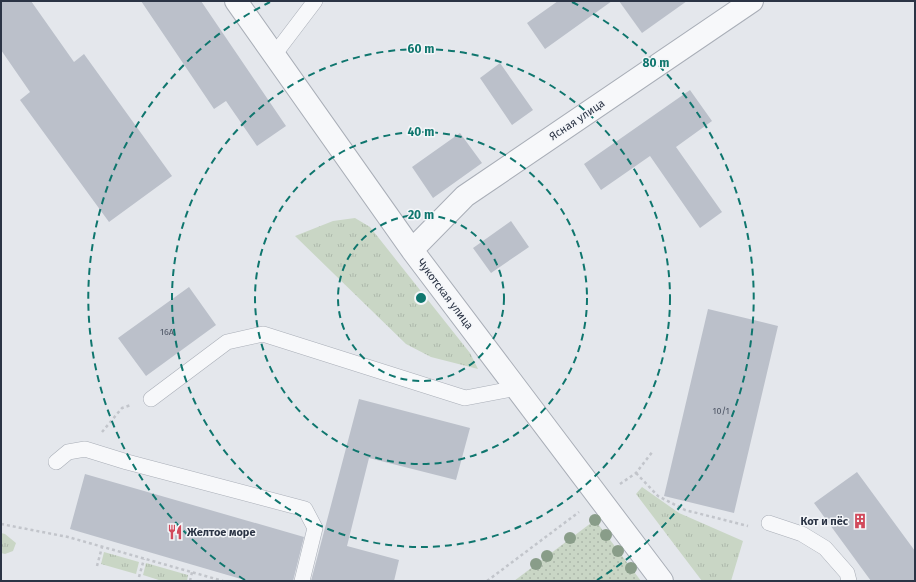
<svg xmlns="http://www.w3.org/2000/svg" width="916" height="582" viewBox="0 0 916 582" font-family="'Fira Sans',sans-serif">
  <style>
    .grass { fill: url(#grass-tufts) }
    .park { fill: url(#park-dots) }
    .building { fill: #bbc0ca }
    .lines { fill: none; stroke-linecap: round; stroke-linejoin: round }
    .lane-casing { stroke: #a9aeb7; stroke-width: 16 }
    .street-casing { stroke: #a9aeb7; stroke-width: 24 }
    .path { stroke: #c2c5cb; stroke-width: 2.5; stroke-dasharray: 3 3; stroke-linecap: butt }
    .lane { stroke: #f7f8fa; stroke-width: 15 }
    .street { stroke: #f7f8fa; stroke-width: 22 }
    .tree { fill: #899d89 }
    .ring { fill: none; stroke: #0f766e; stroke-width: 2; stroke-dasharray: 7 5 }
    .labels { text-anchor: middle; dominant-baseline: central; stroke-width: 3; stroke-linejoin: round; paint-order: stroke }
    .number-label { font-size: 9px; fill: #4f5766 }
    .street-label { font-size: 11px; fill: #2b3445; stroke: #f4f6f9 }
    .poi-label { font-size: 11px; font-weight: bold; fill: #2b3445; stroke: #f4f6f9; text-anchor: end }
    .centre { fill: #0f766e; stroke: #f4f6f9; stroke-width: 2 }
    .ring-label { font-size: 12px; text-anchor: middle; font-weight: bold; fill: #0f766e; stroke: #f4f6f9; stroke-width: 3; stroke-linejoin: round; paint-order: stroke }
  </style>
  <defs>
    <pattern id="grass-tufts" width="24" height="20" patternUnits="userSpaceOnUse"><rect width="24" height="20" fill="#c9d6c5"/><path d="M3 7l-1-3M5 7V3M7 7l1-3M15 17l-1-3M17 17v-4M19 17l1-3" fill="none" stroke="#adb8ab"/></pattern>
    <pattern id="park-dots" width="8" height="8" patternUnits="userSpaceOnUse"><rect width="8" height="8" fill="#c9d6c5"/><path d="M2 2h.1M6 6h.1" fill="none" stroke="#adb8ab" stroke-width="1.8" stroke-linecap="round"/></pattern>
  </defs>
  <rect width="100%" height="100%" fill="#e4e7ec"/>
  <path class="grass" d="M 355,218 L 370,227 L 470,353 L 478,369 L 431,357 L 406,344 L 295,236 L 333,221 Z
    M 642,487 L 679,513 L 743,541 L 731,581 L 702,581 L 636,494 Z
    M 1,533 L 5,534 L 16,543 L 13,551 L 5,554 L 1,553 Z
    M 104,552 L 139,562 L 136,574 L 101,564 Z
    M 146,563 L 188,575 L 187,581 L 162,581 L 143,575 Z"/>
  <path class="park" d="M 595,520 L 641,581 L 514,581 Z"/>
  <path class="building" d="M 1,1 L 31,1 L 74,62 L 84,54 L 172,176 L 109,222 L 20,100 L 30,92 L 1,50 Z
    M 141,1 L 201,1 L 286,126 L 257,146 L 226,101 L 214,109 Z
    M 558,1 L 612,1 L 545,49 L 527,23 Z
    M 619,1 L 687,1 L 642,33 Z
    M 500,63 L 533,110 L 512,125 L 480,78 Z
    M 690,90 L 712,121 L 676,147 L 722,212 L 700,228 L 650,156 L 601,190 L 584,164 Z
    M 460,133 L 482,163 L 433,198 L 412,167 Z
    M 511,221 L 529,247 L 491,273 L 473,248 Z
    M 189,287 L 216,325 L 146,376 L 118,338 Z
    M 708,309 L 778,326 L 734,513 L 664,496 Z
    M 359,399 L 470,428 L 456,480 L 369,458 L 347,546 L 399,560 L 394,581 L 311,581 Z
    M 857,472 L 915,551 L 915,581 L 871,581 L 814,503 Z
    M 85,474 L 304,537 L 293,581 L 248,581 L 70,529 Z"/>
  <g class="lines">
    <defs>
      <path id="lane" d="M 274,55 L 315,1
        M 151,399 L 227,342 L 263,334 L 465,398 L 517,388
        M 56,462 L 68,452 L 85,449 L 127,462 L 305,509 L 315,528 L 302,581
        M 769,523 L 802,534 L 825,548 L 847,573 L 849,581"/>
      <path id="street" d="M 236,1 L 412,250 L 662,581
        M 412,250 L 465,196 L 752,1"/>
    </defs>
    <use href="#lane" class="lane-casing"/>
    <use href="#street" class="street-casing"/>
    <path class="path" d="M 102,432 L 122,408 L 131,405
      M 636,473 L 658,496 L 685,510 L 748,526
      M 620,484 L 636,473 L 653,451
      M 1,524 L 68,537 L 223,581
      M 97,566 L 102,547
      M 139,577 L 144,559
      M 190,581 L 192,572
      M 487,581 L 579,512"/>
    <use href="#lane" class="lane"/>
    <use href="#street" class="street"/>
  </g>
  <g class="tree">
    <circle cx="595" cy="520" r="6"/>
    <circle cx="606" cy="535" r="6"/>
    <circle cx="570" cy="538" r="6"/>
    <circle cx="618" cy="551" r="6"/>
    <circle cx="547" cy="556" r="6"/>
    <circle cx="536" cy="564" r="6"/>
    <circle cx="631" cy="568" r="6"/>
  </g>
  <g class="ring">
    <circle cx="421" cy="298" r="83"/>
    <circle cx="421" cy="298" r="166"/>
    <circle cx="421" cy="298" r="249"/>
    <path d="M245 580A332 332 0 0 1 270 2M572 2A332 332 0 0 1 597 580"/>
  </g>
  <defs>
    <symbol id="building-bare" viewBox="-9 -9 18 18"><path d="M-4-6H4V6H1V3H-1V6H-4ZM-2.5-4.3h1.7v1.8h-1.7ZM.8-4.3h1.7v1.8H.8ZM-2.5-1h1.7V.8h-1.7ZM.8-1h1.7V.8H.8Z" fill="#d1495b" stroke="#f4f6f9" stroke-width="2.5" paint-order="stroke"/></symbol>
    <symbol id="restaurant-bare" viewBox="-9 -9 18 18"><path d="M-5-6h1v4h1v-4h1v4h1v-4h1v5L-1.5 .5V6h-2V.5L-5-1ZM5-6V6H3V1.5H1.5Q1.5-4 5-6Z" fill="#d1495b" stroke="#f4f6f9" stroke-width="2.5" paint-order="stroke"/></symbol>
  </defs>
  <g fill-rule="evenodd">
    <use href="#building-bare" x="849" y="510" width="22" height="22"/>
    <use href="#restaurant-bare" x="164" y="521" width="22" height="22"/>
  </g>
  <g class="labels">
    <g class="number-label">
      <text x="167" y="332">16А</text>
      <text x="721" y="411">10/1</text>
    </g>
    <g class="street-label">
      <text transform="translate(577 120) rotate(-34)">Ясная улица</text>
      <text transform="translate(445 294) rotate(53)">Чукотская улица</text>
    </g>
    <g class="poi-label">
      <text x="848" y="521">Кот и пёс</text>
      <text x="187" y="532" text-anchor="start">Желтое море</text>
    </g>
  </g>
  <circle cx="421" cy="298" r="6" class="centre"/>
  <g class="ring-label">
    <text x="421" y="53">60 m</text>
    <text x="656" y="67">80 m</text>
    <text x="421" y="136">40 m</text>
    <text x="421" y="219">20 m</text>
  </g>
  <rect width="916" height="582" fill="none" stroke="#2b3445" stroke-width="4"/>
</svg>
